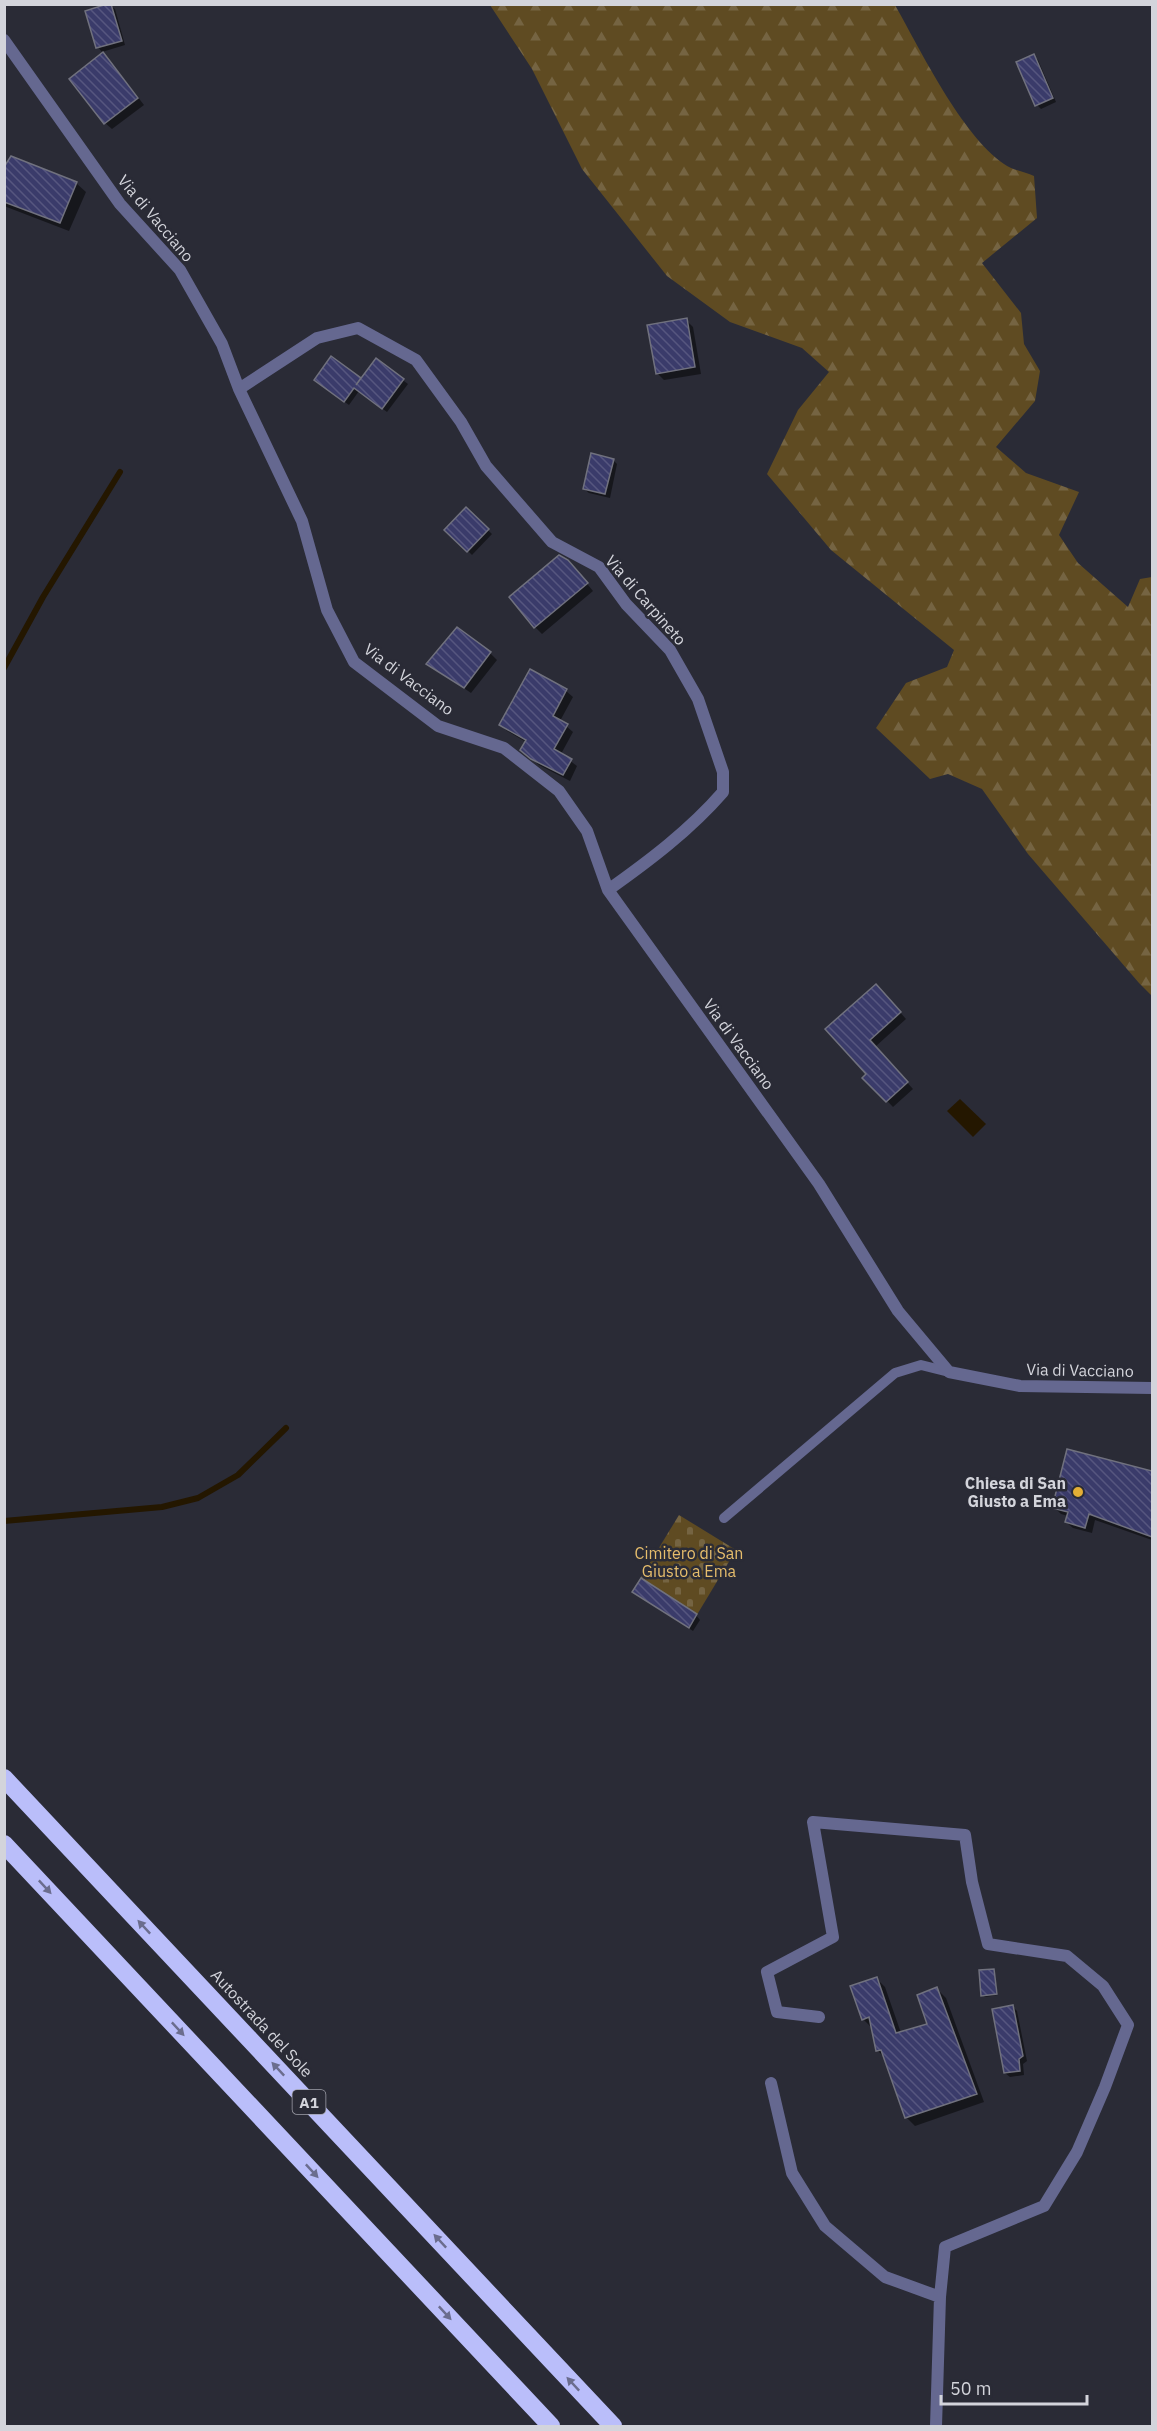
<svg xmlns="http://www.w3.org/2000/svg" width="1157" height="2431" viewBox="0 0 1157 2431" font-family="'IBM Plex Sans',sans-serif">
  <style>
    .forest { fill: url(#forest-firs) }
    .cemetery { fill: url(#cemetery-stones) }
    .water { fill: #241700 }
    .shadow { fill: #0007 }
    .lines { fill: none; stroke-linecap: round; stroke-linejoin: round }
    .stream { stroke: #241700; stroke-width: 6 }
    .building { fill: url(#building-back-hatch); stroke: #70717e; stroke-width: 1.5 }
    .lane { stroke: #656890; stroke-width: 10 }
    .street { stroke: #656890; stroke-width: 12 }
    .highway { stroke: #babefa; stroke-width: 18 }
    .oneway { fill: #6b6d8e }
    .poi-dot { fill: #e3ae35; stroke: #2a2b36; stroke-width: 2 }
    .labels { text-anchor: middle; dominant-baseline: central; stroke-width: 5; stroke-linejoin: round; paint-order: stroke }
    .shield { fill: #2a2b36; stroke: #a0a1aa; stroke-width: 1.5 }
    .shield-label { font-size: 15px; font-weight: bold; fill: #d3d4db }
    .street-label { font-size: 16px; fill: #d3d4db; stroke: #2a2b36 }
    .poi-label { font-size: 16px; font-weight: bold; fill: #d3d4db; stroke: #2a2b36; text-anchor: end }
    .park-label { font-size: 16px; fill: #e6bd6c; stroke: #2a2b36 }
  </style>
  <defs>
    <pattern id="forest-firs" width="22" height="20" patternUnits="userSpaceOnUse" patternTransform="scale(1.5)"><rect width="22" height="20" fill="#5f4b22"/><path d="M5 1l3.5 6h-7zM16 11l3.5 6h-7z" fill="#756442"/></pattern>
    <pattern id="cemetery-stones" width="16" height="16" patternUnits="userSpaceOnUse" patternTransform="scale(1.5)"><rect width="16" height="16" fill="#5f4b22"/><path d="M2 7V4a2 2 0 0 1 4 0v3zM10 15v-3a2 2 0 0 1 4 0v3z" fill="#756442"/></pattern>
    <pattern id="building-back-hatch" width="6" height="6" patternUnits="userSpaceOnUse" patternTransform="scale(1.5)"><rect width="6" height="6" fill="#3a3b6a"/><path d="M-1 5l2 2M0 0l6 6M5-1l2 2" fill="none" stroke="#56567f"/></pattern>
  </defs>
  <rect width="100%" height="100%" fill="#2a2b36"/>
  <path class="forest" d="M 490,5 L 895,5 C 921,51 961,134 1004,164 C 1012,170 1025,172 1034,176 L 1037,218 L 982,263 L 1021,313 L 1024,344 L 1040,371 L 1035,401 L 996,447 L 1026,473 L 1079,492 L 1059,535 L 1078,563 L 1128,607 L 1140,579 L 1152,577 L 1152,996 L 1139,983 L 1028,854 L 982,789 L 948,774 L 930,779 L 876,728 L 906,683 L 947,667 L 954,650 L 831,550 L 767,474 L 798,410 L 829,372 L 802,348 L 730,322 L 667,276 L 582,169 L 532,69 Z"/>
  <path class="cemetery" d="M 679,1515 L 736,1550 L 689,1628 L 632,1592 Z"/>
  <path class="water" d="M 960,1099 L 986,1124 L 973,1137 L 947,1111 Z"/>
  <path class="shadow" d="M 110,5 L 115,9 L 125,45 L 102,52 L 98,47 Z
    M 1034,56 L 1038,60 L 1056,102 L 1041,109 L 1037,105 Z
    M 110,61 L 144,105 L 112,129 L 105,123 Z
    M 4,168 L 76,183 L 86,192 L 69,231 L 4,206 Z
    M 686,320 L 693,327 L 701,374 L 664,380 L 657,373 Z
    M 332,358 L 361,380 L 376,360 L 408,384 L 387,412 L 359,391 L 349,405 L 320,384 Z
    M 613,460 L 617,464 L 610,498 L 589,493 L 584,489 Z
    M 466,509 L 492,534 L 472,555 L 447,530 Z
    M 575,569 L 593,591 L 542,634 L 535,627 Z
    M 490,653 L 497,660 L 471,693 L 429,664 Z
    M 530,671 L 566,691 L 573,697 L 560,721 L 573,732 L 561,754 L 577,766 L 570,781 L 539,765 L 529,756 L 526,742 L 507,731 L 501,725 Z
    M 882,992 L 906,1019 L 875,1047 L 913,1089 L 893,1107 L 865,1078 L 868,1074 L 828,1029 Z
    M 1069,1451 L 1152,1472 L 1152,1540 L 1095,1520 L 1092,1533 L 1073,1528 L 1066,1522 L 1068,1516 L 1061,1514 L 1054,1507 Z
    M 634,1592 L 696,1615 L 700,1620 L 693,1631 Z
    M 994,1971 L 998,1995 L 985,1997 L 983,1995 Z
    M 876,1978 L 885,1987 L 901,2033 L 928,2025 L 937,1989 L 946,1998 L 984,2102 L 915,2126 L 906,2117 L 886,2059 L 878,2051 L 872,2028 L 863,2019 Z
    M 1013,2007 L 1017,2011 L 1027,2061 L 1023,2064 L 1024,2075 L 1010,2077 L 1005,2073 Z"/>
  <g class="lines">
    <path class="stream" d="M 4,668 L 43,597 L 120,472
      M 4,1521 L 162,1507 L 198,1498 L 238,1475 L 286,1428"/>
  </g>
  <path class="building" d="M 107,4 L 111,4 L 122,41 L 96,48 L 85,11 Z
    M 103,52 L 138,98 L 104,124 L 69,79 Z
    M 1034,54 L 1053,98 L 1035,106 L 1016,62 Z
    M 11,156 L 77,182 L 60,223 L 4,202 L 4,167 Z
    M 687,318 L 695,367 L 656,374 L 647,325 Z
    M 331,356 L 361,378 L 356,385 L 376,358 L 404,379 L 382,409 L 354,388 L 344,402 L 314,380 Z
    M 591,453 L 614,459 L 605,494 L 583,489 Z
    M 466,507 L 489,529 L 467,552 L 444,530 Z
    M 559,555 L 568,560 L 588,583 L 534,628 L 509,597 Z
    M 457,627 L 491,652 L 464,688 L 426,664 Z
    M 530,669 L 567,689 L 553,716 L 568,724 L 554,749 L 572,759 L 563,775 L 531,759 L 520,750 L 526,740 L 499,725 Z
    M 876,984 L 901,1012 L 870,1040 L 908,1082 L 886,1102 L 862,1078 L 866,1074 L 825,1029 Z
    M 1067,1449 L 1152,1471 L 1152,1537 L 1089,1514 L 1085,1528 L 1065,1522 L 1068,1512 L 1052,1508 Z
    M 641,1578 L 697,1614 L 689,1628 L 632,1592 Z
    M 994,1969 L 997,1994 L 981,1996 L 979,1970 Z
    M 877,1977 L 896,2033 L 927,2024 L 917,1995 L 937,1987 L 977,2094 L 905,2118 L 881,2050 L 876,2051 L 869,2017 L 862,2020 L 850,1986 Z
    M 1013,2005 L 1023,2056 L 1019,2059 L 1020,2071 L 1004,2073 L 992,2009 Z"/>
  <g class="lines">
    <path class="lane" d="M 724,1518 L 895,1373 L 921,1365 L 949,1372"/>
    <path class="street" d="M 4,40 L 120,204 L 180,270 L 222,344 L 239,389 L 302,521 L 327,610 L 354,662 L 438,726 L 504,748 L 559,791 L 587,831 L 608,890 L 819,1184 L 898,1311 L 949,1372 L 1020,1386 L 1152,1388
      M 239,389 L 317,338 L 358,328 L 416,360 L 461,422 L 486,466 L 552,542 L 599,567 L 626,604 L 670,650 L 698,699 L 723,772 L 723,792 C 690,830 649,861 608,890
      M 819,2017 L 777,2012 L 767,1972 L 833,1937 L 813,1822 L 965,1835 L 972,1882 L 988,1944 L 1067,1956 L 1103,1986 L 1128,2025 L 1105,2087 L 1077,2152 L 1044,2206 L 945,2247 L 940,2297
      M 771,2083 L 792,2173 L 825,2226 L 885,2277 L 940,2297 L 936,2426"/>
    <path class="highway" d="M 4,1778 L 613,2426
      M 4,1844 L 551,2426"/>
  </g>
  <defs><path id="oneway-solid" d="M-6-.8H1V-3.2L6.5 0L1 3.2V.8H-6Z" transform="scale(1.5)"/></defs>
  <g class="oneway">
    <use href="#oneway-solid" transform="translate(45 1887) rotate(47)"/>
    <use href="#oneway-solid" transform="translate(144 1927) rotate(-133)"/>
    <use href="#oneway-solid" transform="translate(178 2029) rotate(47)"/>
    <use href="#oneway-solid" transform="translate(278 2069) rotate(-133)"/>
    <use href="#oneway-solid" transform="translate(312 2171) rotate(47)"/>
    <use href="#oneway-solid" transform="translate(440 2241) rotate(-133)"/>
    <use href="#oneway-solid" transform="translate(445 2313) rotate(47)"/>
    <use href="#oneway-solid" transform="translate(573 2384) rotate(-133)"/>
  </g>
  <circle class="poi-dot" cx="1078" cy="1492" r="6"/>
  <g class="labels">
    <rect class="shield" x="292.5" y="2090" width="33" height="24" rx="4.5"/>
    <g class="shield-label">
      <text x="309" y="2102">A1</text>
    </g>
    <g class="street-label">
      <text transform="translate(156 218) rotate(50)">Via di Vacciano</text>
      <text transform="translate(646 600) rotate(49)">Via di Carpineto</text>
      <text transform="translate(409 679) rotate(37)">Via di Vacciano</text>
      <text transform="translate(739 1044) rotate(54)">Via di Vacciano</text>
      <text transform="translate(1080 1370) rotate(1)">Via di Vacciano</text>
      <text transform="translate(262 2023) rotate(47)">Autostrada del Sole</text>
    </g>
    <g class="poi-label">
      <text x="1066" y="1483">Chiesa di San<tspan x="1066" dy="18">Giusto a Ema</tspan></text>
    </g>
    <g class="park-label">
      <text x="689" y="1553">Cimitero di San<tspan x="689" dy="18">Giusto a Ema</tspan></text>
    </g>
  </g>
  <rect width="1157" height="2431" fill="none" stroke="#d3d4db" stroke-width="12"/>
  <path d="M941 2395v9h146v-9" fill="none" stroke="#d3d4db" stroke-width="3"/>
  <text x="950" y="2395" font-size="18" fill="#d3d4db" stroke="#2a2b36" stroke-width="4.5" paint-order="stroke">50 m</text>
</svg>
